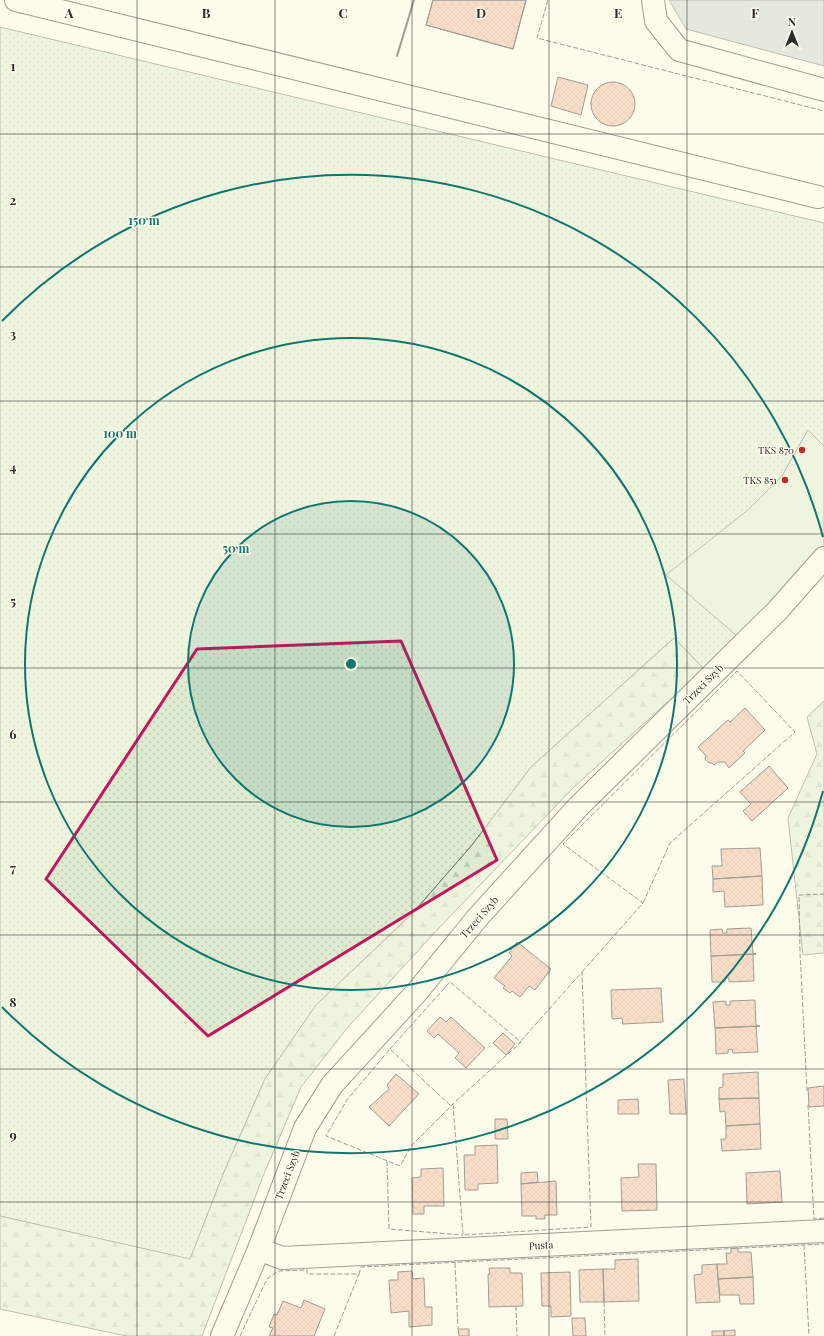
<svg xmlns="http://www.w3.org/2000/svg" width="824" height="1336" viewBox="0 0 824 1336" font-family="'Playfair Display',serif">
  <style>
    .grass { fill: url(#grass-dots); stroke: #74746e }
    .forest { fill: url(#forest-firs); stroke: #74746e }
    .park { fill: #deebd1; stroke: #74746e }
    .water { fill: #c7d0d0; stroke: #74746e }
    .building { fill: url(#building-cross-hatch); stroke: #2b2b2b }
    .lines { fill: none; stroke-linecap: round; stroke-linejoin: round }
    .minor-casing { stroke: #2b2b2b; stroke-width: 24 }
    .minor { stroke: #fdfbea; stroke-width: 22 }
    .fence { stroke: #2b2b2b; stroke-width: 1; stroke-dasharray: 5 2; stroke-linecap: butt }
    .wall { stroke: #2b2b2b; stroke-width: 2 }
    .marked { fill: none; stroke: #c2185b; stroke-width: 3; stroke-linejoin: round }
    .grid { fill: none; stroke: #2b2b2b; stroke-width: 1; stroke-opacity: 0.55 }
    .ring { fill: none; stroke: #0f766e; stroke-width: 2 }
    .poi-dot { fill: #c62828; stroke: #fdfbea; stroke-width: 1.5 }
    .labels { text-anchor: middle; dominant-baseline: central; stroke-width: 3; stroke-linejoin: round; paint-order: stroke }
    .poi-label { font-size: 10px; fill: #2b2b2b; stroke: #fdfbea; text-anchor: end }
    .street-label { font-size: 10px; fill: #2b2b2b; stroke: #fdfbea }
    .grid-label { font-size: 13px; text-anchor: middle; font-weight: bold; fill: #2b2b2b; stroke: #fdfbea; stroke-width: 3; stroke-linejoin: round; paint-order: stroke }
    .centre { fill: #0f766e; stroke: #fdfbea; stroke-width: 2 }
    .ring-label { font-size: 12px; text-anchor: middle; font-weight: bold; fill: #0f766e; stroke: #fdfbea; stroke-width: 3; stroke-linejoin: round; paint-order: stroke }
  </style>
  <defs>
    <pattern id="grass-dots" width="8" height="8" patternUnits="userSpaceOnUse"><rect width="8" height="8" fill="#deebd1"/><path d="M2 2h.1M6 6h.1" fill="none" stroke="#bfcab4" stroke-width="1.8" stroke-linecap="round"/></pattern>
    <pattern id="forest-firs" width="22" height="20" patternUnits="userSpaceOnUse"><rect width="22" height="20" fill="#deebd1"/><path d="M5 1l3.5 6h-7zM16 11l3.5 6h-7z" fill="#bfcab4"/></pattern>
    <pattern id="building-cross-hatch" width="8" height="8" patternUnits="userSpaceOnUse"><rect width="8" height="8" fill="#f2b8a0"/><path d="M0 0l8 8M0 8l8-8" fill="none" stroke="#d09e8a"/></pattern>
  </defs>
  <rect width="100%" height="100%" fill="#fdfbea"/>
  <path class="grass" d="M 0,27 L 824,223 L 824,446 L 808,430 L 782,476 L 749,509 L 737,636 L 704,669 L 674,638 L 531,767 L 472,845 L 412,914 L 316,1005 L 265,1079 L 224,1172 L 190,1260 L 0,1216 Z"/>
  <path class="forest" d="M 674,638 L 704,669 L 573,788 L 437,930 L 348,1027 L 301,1087 L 264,1174 L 202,1336 L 126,1336 L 0,1309 L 0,1216 L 190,1259 L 224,1172 L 265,1079 L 316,1005 L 412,914 L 472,845 L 531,767 Z
    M 824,701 L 824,953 L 803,955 L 788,818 L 817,754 L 807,717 Z"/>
  <path class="park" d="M 808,430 L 824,446 L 824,553 L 737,636 L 666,575 L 749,509 L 782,476 Z"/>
  <path class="water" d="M 669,0 L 824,0 L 824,66 L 686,29 Z"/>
  <path class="building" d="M 433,0 L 526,0 L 513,49 L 426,25 Z
    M 433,0 L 526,0 L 513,49 L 426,25 Z
    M 558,77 L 588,85 L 581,115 L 551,106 Z
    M591 104a22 22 0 1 1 44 0a22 22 0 1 1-44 0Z
    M 745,708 L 765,730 L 743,751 L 745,753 L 729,768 L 725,762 L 718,762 L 714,765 L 712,763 L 709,763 L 705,759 L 706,756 L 698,747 L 728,720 L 730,722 Z
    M 769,766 L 788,788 L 752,821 L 743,811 L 751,804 L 740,792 Z
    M 760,848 L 762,876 L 713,879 L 712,866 L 722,866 L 721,849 Z
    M 762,876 L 763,905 L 725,907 L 724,891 L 713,892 L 713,879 Z
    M 751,928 L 753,953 L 756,954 L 711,956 L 710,930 L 722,929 L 723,933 L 727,933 L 727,929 Z
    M 517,942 L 551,969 L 535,990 L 529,986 L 520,997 L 512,991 L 510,993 L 503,988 L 505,986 L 494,978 L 512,956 L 509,953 Z
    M 756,954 L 753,955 L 754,981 L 729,982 L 729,978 L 725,978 L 725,982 L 712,982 L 711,956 Z
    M 661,988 L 663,1022 L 623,1024 L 622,1018 L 612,1019 L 611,990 Z
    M 755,1000 L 756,1025 L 760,1026 L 715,1028 L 713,1002 L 726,1001 L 726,1005 L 730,1005 L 730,1001 Z
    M 440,1017 L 446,1022 L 451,1017 L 485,1048 L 466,1068 L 455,1058 L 459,1053 L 438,1034 L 434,1038 L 427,1031 Z
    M 760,1026 L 756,1027 L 758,1052 L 733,1053 L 732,1049 L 728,1050 L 728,1053 L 716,1054 L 715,1028 Z
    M 503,1033 L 515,1044 L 506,1055 L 493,1043 Z
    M 758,1072 L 759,1098 L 719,1099 L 719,1088 L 723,1087 L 723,1074 Z
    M 396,1074 L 419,1094 L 389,1126 L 369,1107 L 389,1089 L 387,1085 Z
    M 684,1079 L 686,1114 L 670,1114 L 668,1080 Z
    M 824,1086 L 824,1106 L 809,1107 L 808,1088 Z
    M 759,1098 L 760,1124 L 726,1126 L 725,1111 L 720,1112 L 719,1099 Z
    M 638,1099 L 639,1114 L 618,1114 L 618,1100 Z
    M 495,1119 L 507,1119 L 508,1139 L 495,1139 Z
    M 760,1124 L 761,1149 L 722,1151 L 721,1139 L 726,1139 L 726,1126 Z
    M 497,1145 L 498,1183 L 478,1184 L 478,1190 L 465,1190 L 464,1155 L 475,1155 L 475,1146 Z
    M 638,1164 L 656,1164 L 657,1210 L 622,1211 L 621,1178 L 639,1177 Z
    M 443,1168 L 444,1206 L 424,1206 L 424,1214 L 413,1214 L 412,1178 L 421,1177 L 421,1169 Z
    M 780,1171 L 782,1202 L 747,1204 L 746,1173 Z
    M 537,1172 L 538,1182 L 521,1184 L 521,1173 Z
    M 556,1181 L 557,1215 L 545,1215 L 545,1219 L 536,1219 L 536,1216 L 522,1216 L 521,1184 Z
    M 731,1248 L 738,1248 L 738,1252 L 751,1252 L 753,1277 L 718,1279 L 717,1264 L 727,1264 L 726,1253 L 731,1253 Z
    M 638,1259 L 639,1301 L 604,1302 L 603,1269 L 615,1269 L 615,1260 Z
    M 717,1264 L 720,1302 L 696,1303 L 694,1275 L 702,1274 L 702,1265 Z
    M 489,1268 L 510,1268 L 510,1273 L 522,1273 L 523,1306 L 489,1307 L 488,1274 L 490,1274 Z
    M 603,1269 L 604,1302 L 580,1302 L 579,1270 Z
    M 412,1271 L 413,1279 L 424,1278 L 425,1307 L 432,1307 L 432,1325 L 409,1327 L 409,1311 L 391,1313 L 389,1280 L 398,1280 L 398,1272 Z
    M 570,1272 L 571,1316 L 551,1317 L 551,1306 L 542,1306 L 541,1273 Z
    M 753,1277 L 754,1304 L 740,1304 L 739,1295 L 720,1295 L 718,1279 Z
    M 304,1300 L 325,1309 L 314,1336 L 269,1336 L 273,1328 L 269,1327 L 274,1314 L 277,1315 L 283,1301 L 301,1308 Z
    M 572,1318 L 585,1318 L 586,1336 L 573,1336 Z
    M 458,1329 L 469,1329 L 469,1336 L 459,1336 Z
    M 735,1330 L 735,1336 L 724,1336 L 724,1331 Z
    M 712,1331 L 724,1331 L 724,1336 L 712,1336 Z"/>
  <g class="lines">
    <defs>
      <path id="minor" d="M 16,0 L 818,197
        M 653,0 L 656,21 L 679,50 L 824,90
        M 259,1249 L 282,1258 L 824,1231
        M 222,1336 L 259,1249 L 305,1128 L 332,1085 L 416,993 L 478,917 L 579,806 L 777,611 L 824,558"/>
    </defs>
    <use href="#minor" class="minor-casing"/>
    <use href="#minor" class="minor"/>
    <path class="fence" d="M 548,0 L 537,38 L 824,111
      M 582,972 L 643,903 L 563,844 L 737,671 L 795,732 L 670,843 L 643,903
      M 390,1049 L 450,982 L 521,1042 L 453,1104 L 412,1145 L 400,1166 L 326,1136 L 347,1100 L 390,1049 L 451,1106
      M 807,1091 L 800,952 L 799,895 L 824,894
      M 453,1104 L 463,1235 L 591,1227 L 582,972 L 519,1043
      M 808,1105 L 814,1219 L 824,1218
      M 387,1161 L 389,1229 L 463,1235
      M 804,1245 L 809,1336
      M 455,1263 L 458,1329
      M 604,1302 L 605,1336
      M 516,1306 L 517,1336
      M 240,1336 L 267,1279 L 278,1271 L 307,1270 L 307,1274 L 359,1274 L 361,1267 L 824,1244
      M 334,1336 L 359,1274"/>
    <path class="wall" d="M 397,56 L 414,0"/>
  </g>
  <path d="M0 0H824V1336H0ZM 401,641 L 497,860 L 208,1036 L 46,879 L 197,649 Z" fill="#fdfbea" fill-opacity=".55" fill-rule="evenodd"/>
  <path class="marked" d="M 401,641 L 497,860 L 208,1036 L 46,879 L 197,649 Z"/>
  <path class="grid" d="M 137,0 L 137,1336M 275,0 L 275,1336M 412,0 L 412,1336M 549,0 L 549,1336M 687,0 L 687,1336M 0,134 L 824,134M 0,267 L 824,267M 0,401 L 824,401M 0,534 L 824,534M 0,668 L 824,668M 0,802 L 824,802M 0,935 L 824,935M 0,1069 L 824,1069M 0,1202 L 824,1202"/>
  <circle cx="351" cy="664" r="163" fill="#0f766e" fill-opacity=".12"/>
  <g class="ring">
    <circle cx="351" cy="664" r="163"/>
    <circle cx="351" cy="664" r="326"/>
    <path d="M823 791A489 489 0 0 1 2 1007M2 321A489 489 0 0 1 823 537"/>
  </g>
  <g class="poi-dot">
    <circle cx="802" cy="450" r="4"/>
    <circle cx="785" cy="480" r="4"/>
  </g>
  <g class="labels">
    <g class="poi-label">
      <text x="794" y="450">TKS 870</text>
      <text x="777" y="480">TKS 851</text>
    </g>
    <g class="street-label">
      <text transform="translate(703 684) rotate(-45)">Trzeci Szyb</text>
      <text transform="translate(479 917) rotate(-49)">Trzeci Szyb</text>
      <text transform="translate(287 1175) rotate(-69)">Trzeci Szyb</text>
      <text transform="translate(541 1245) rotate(-3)">Pusta</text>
    </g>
  </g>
  <g class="grid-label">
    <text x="69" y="18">A</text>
    <text x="206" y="18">B</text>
    <text x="343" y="18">C</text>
    <text x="481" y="18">D</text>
    <text x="618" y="18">E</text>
    <text x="755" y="18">F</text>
    <text x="13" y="71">1</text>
    <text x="13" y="205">2</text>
    <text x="13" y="339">3</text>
    <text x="13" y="472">4</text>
    <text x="13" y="606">5</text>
    <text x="13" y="739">6</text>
    <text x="13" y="873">7</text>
    <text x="13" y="1007">8</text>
    <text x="13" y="1140">9</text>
  </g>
  <circle cx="351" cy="664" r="6" class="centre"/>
  <g class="ring-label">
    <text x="144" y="225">150 m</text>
    <text x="120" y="438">100 m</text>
    <text x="236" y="553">50 m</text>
  </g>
  <g transform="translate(792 32)" stroke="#fdfbea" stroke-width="3" paint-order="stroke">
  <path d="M0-3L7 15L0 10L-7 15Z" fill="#2b2b2b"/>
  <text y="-6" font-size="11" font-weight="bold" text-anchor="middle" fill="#2b2b2b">N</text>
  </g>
</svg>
